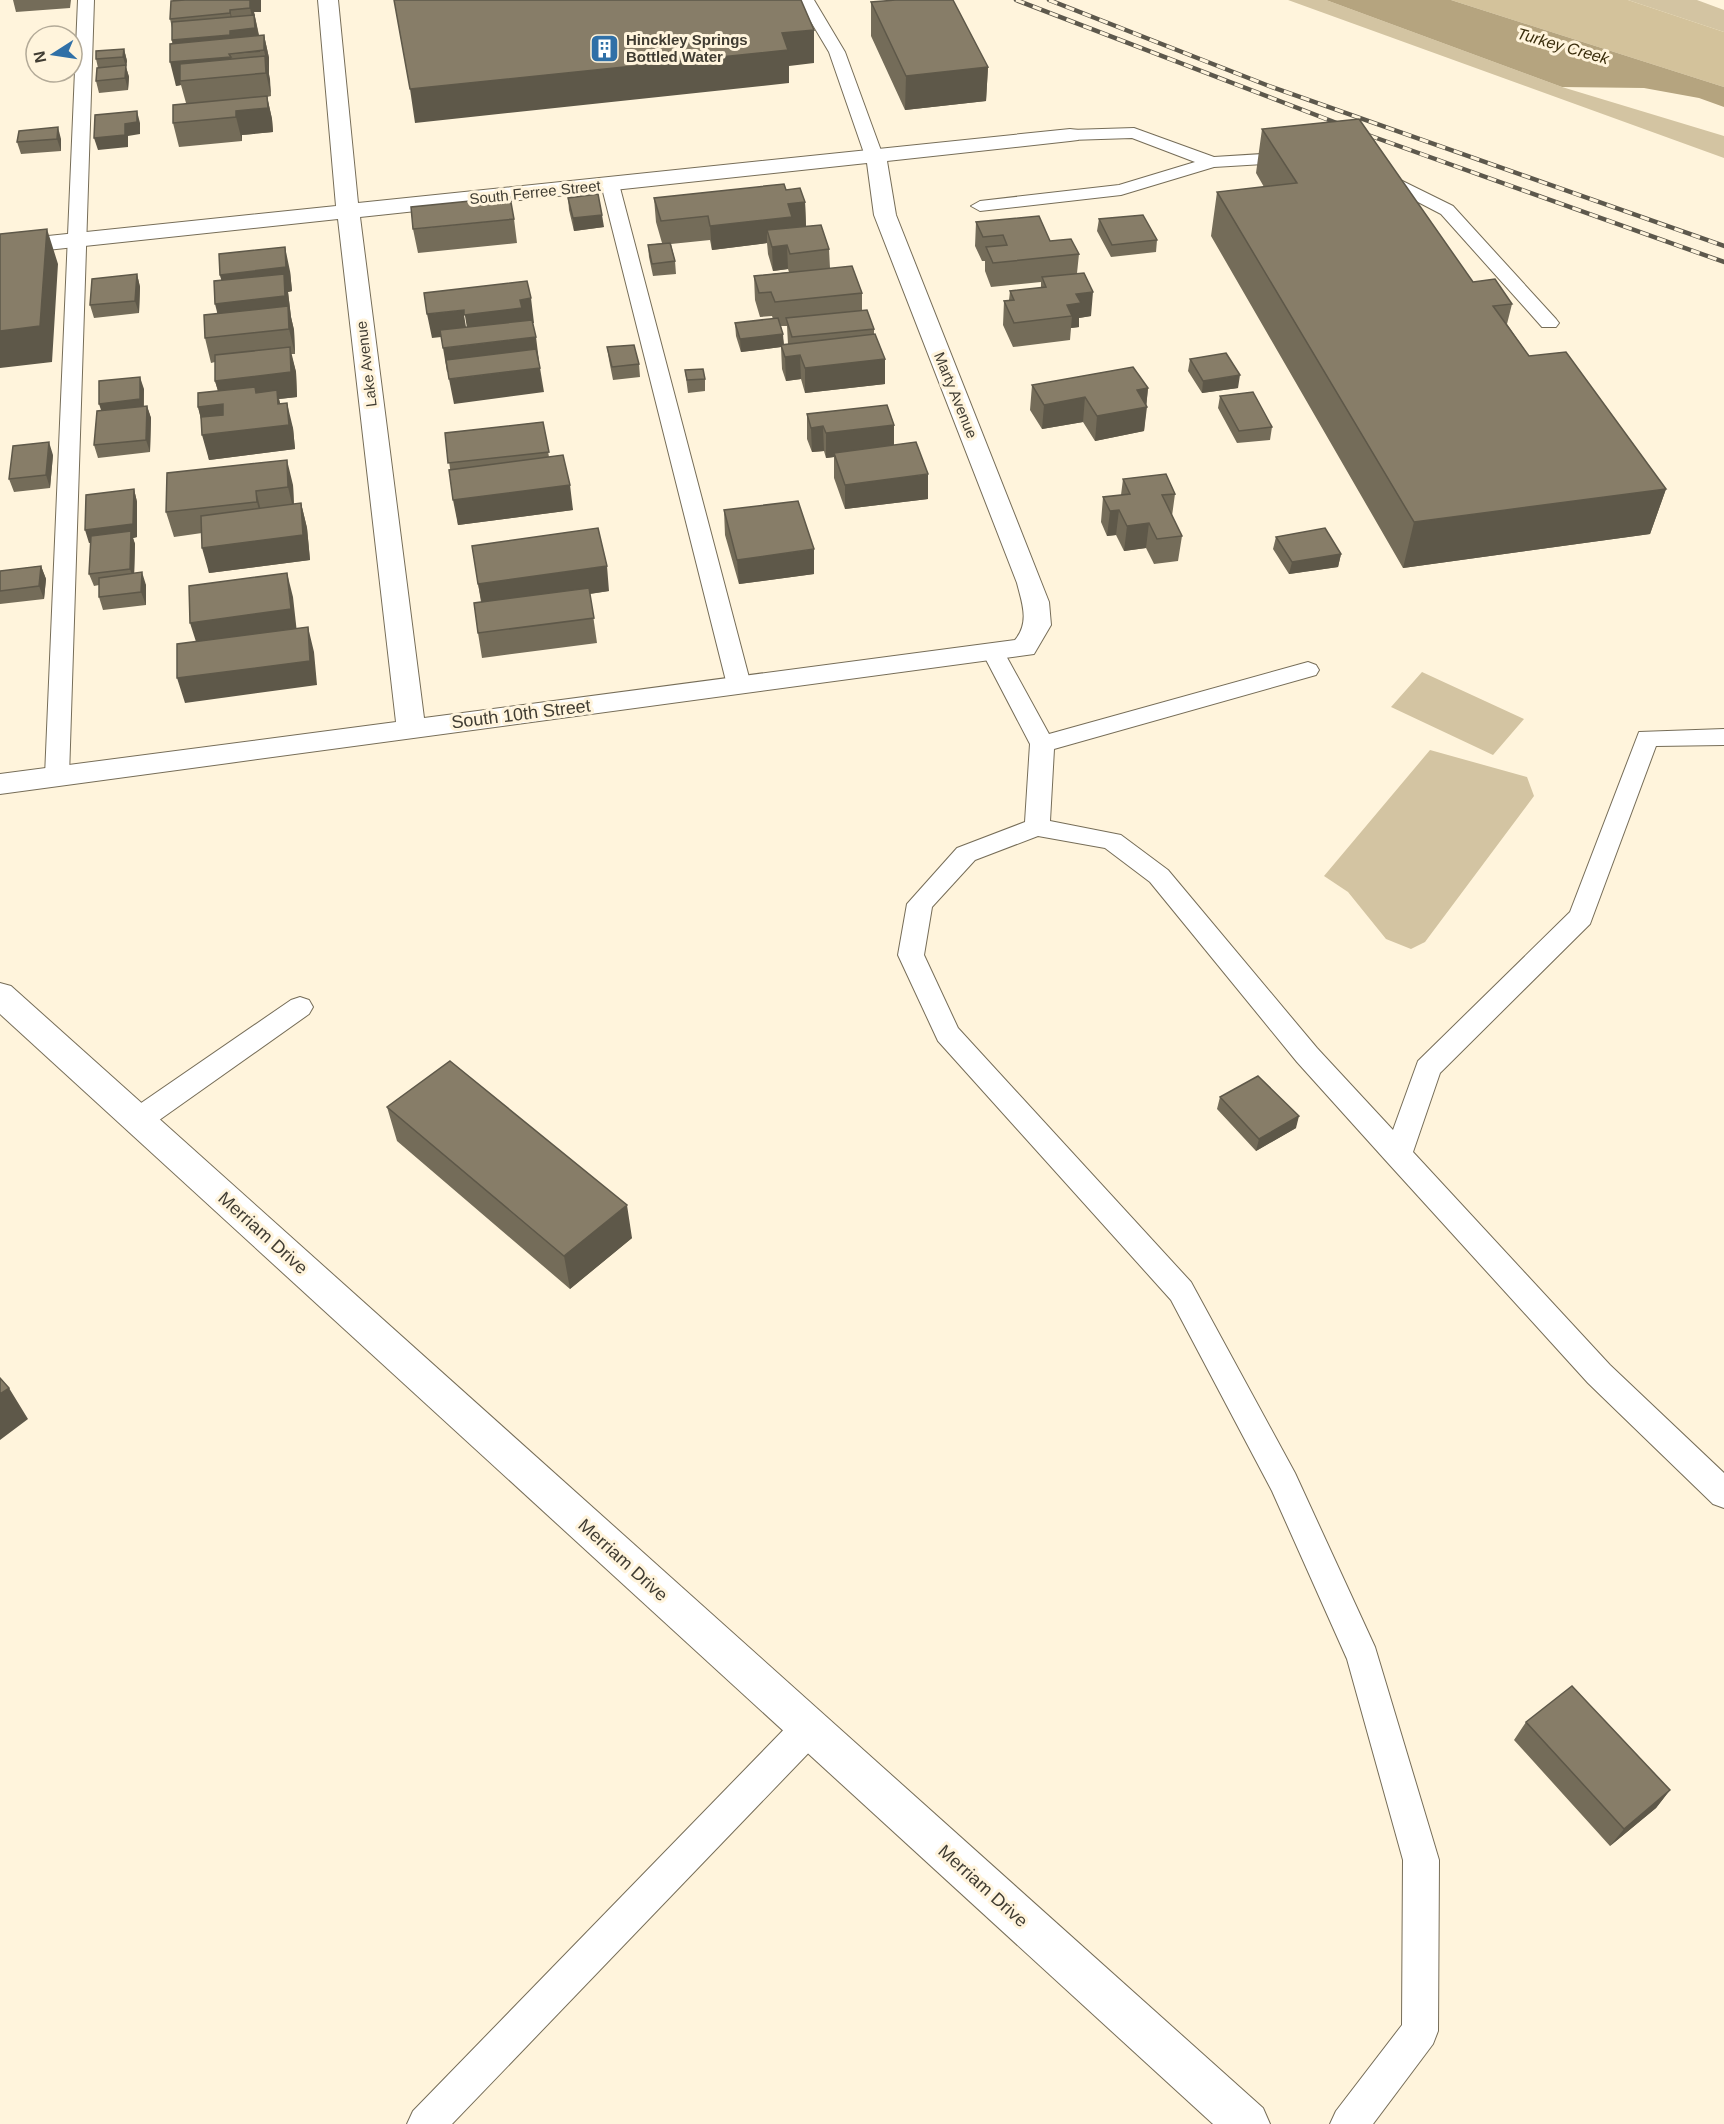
<svg xmlns="http://www.w3.org/2000/svg" width="1724" height="2124" viewBox="0 0 1724 2124" font-family="Helvetica,sans-serif">
  <style>
    .green { fill: #d3c4a2 }
    .forest { fill: #d3c29b }
    .water { fill: #b5a47f }
    .lines { fill: none; stroke-linecap: round; stroke-linejoin: round }
    .lane-casing { stroke: #766d58; stroke-width: 2 }
    .street-casing { stroke: #766d58; stroke-width: 2 }
    .secondary-casing { stroke: #766d58; stroke-width: 2 }
    .lane { fill: #fff; fill-rule: evenodd }
    .street { fill: #fff; fill-rule: evenodd }
    .secondary { fill: #fff; fill-rule: evenodd }
    .rail-casing { stroke: #5d584c; stroke-width: 4.5 }
    .rail { stroke: #fff4dc; stroke-width: 3; stroke-dasharray: 9; stroke-linecap: butt }
    .wall { fill: #746c59; fill-rule: evenodd }
    .shaded-wall { fill: #5e5849; fill-rule: evenodd }
    .building { fill: #877d68; stroke: #5e5849; stroke-width: 1.5 }
    .labels { text-anchor: middle; dominant-baseline: central; stroke-width: 6; stroke-linejoin: round; paint-order: stroke }
    .far-poi-label { font-size: 15px; font-weight: bold; fill: #403c32; stroke: #fff4dc; text-anchor: start }
    .far-street-label { font-size: 15px; fill: #403c32; stroke: #fff4dc }
    .far-water-label { font-size: 16px; font-style: italic; fill: #3b2e0d; stroke: #fff4dc }
    .street-label { font-size: 18px; fill: #403c32; stroke: #fff4dc }
  </style>
  <rect width="100%" height="100%" fill="#fff4dc"/>
  <path class="green" d="M 1288,0 L 1326,0 L 1562,87 L 1724,136 L 1724,158 Z
    M 1628,0 L 1697,0 L 1724,10 L 1724,32 Z
    M 1422,672 L 1524,719 L 1493,755 L 1391,707 Z
    M 1430,750 L 1527,777 L 1534,796 L 1425,942 L 1411,949 L 1386,939 L 1348,892 L 1324,876 Z"/>
  <path class="forest" d="M 1451,0 L 1628,0 L 1724,32 L 1724,87 Z"/>
  <path class="water" d="M 1326,0 L 1451,0 L 1724,87 L 1724,107 L 1699,98 L 1644,88 L 1562,87 Z"/>
  <g class="lines">
    <defs>
      <path id="lane" d="M 78,0 L 94,0 L 69,776 L 66,782 L 57,784 L 48,782 L 45,776 Z
        M 798,0 L 814,0 L 845,52 L 883,156 L 880,160 L 874,161 L 865,156 L 829,52 Z
        M 1134,128 L 1214,157 L 1294,152 L 1303,157 L 1294,162 L 1214,167 L 1121,195 L 980,211 L 971,206 L 980,201 L 1119,185 L 1195,162 L 1132,138 L 1070,140 L 1061,135 L 1070,130 Z
        M 1376,168 L 1453,206 L 1556,319 L 1559,323 L 1556,327 L 1542,327 L 1441,214 L 1370,177 L 1367,173 Z
        M 610,179 L 619,184 L 751,685 L 747,690 L 739,693 L 731,690 L 727,685 L 601,184 Z
        M 993,645 L 1001,647 L 1004,652 L 1049,734 L 1308,662 L 1316,665 L 1319,670 L 1316,675 L 1054,749 L 1050,821 L 1121,835 L 1168,870 L 1317,1048 L 1393,1130 L 1418,1061 L 1570,912 L 1639,732 L 1724,729 L 1724,745 L 1656,746 L 1590,924 L 1440,1073 L 1413,1152 L 1610,1365 L 1724,1473 L 1724,1508 L 1713,1504 L 1588,1383 L 1388,1163 L 1297,1062 L 1150,882 L 1105,848 L 1038,836 L 975,860 L 932,907 L 924,955 L 958,1028 L 1191,1282 L 1295,1473 L 1375,1647 L 1439,1860 L 1438,2031 L 1433,2044 L 1373,2124 L 1330,2124 L 1336,2111 L 1402,2025 L 1403,1860 L 1347,1659 L 1272,1491 L 1171,1300 L 938,1041 L 898,955 L 907,904 L 957,848 L 1025,822 L 1030,744 L 982,652 L 985,647 Z
        M 300,997 L 309,1000 L 313,1007 L 309,1014 L 148,1128 L 138,1131 L 128,1128 L 124,1120 L 128,1112 L 291,1000 Z
        M 809,1711 L 821,1716 L 826,1728 L 821,1740 L 452,2124 L 407,2124 L 413,2111 L 797,1716 Z"/>
      <path id="street" d="M 318,0 L 338,0 L 358,203 L 1070,129 L 1078,130 L 1081,135 L 1078,140 L 1070,141 L 887,161 L 896,215 L 1049,602 L 1051,625 L 1034,654 L 0,794 L 0,774 L 396,722 L 338,219 L 0,255 L 0,241 L 336,206 ZM 867,163 L 874,215 L 1017,583 C 1022,603 1030,622 1015,640 L 424,718 L 360,217 Z"/>
      <path id="secondary" d="M 0,983 L 11,986 L 1263,2108 L 1270,2124 L 1213,2124 L 0,1014 Z"/>
    </defs>
    <use href="#lane" class="lane-casing"/>
    <use href="#street" class="street-casing"/>
    <use href="#secondary" class="secondary-casing"/>
    <use href="#lane" class="lane"/>
    <use href="#street" class="street"/>
    <use href="#secondary" class="secondary"/>
    <defs>
      <path id="rail" d="M 1016,0 L 1368,135 L 1724,262
        M 1049,0 L 1269,86 L 1724,246"/>
    </defs>
    <use href="#rail" class="rail-casing"/>
    <use href="#rail" class="rail"/>
  </g>
  <path class="wall" d="M 13,0 L 71,0 L 70,8 L 16,12 Z
    M 173,0 L 261,0 L 261,12 L 254,12 L 259,35 L 264,35 L 269,58 L 269,74 L 271,96 L 267,97 L 272,119 L 273,132 L 242,135 L 242,141 L 179,147 L 173,123 L 186,103 L 181,85 L 176,86 L 172,40 L 172,28 L 170,19 Z
    M 871,2 L 988,67 L 986,101 L 905,110 L 871,36 Z
    M 124,49 L 127,61 L 126,67 L 129,77 L 128,90 L 99,93 L 96,81 L 98,68 L 96,59 Z
    M 1262,129 L 1473,282 L 1512,304 L 1507,324 L 1529,356 L 1666,489 L 1650,534 L 1403,568 L 1211,236 L 1217,192 L 1264,187 L 1256,173 Z
    M 19,131 L 61,139 L 61,151 L 21,154 L 17,142 Z
    M 786,190 L 805,202 L 806,226 L 829,249 L 830,268 L 862,293 L 862,310 L 874,329 L 874,334 L 885,384 L 805,393 L 801,379 L 786,381 L 782,369 L 781,347 L 741,352 L 736,336 L 735,323 L 773,319 L 772,316 L 760,317 L 755,300 L 754,276 L 789,272 L 788,269 L 773,271 L 768,254 L 767,243 L 712,250 L 710,240 L 671,244 L 675,261 L 676,274 L 653,276 L 649,257 L 648,245 L 662,243 L 656,222 L 654,198 ZM 781,326 L 787,326 L 788,344 L 784,345 Z
    M 568,198 L 604,227 L 574,231 L 569,210 Z
    M 514,219 L 517,243 L 418,253 L 413,229 Z
    M 1099,219 L 1157,240 L 1156,252 L 1111,257 L 1097,231 Z
    M 976,222 L 1050,241 L 1079,254 L 1077,273 L 1091,316 L 1079,318 L 1079,327 L 1071,328 L 1070,340 L 1013,347 L 1003,325 L 1004,301 L 1009,300 L 1010,291 L 1041,288 L 1041,282 L 991,287 L 985,271 L 985,261 L 982,261 L 975,246 Z
    M 290,271 L 292,291 L 288,292 L 291,317 L 294,330 L 295,354 L 291,354 L 296,372 L 297,397 L 279,399 L 280,404 L 293,428 L 295,449 L 209,460 L 202,422 L 198,407 L 218,391 L 215,381 L 215,362 L 211,363 L 205,338 L 217,314 L 222,281 L 220,275 Z
    M 137,274 L 140,287 L 139,313 L 94,318 L 90,305 Z
    M 607,347 L 639,364 L 640,377 L 613,380 L 609,360 Z
    M 1190,359 L 1238,388 L 1202,393 L 1188,371 Z
    M 685,370 L 705,379 L 705,391 L 688,393 Z
    M 1032,385 L 1148,388 L 1144,431 L 1095,441 L 1083,422 L 1042,429 L 1030,410 Z
    M 144,389 L 144,406 L 147,406 L 151,418 L 150,452 L 98,458 L 94,445 L 101,411 Z
    M 1220,396 L 1272,427 L 1270,440 L 1237,443 L 1218,408 Z
    M 807,414 L 894,445 L 928,499 L 845,509 L 834,478 L 834,457 L 826,458 L 824,451 L 812,452 L 807,439 Z
    M 543,422 L 549,457 L 573,510 L 458,525 L 445,433 Z
    M 53,455 L 50,488 L 14,492 L 9,479 Z
    M 167,473 L 293,485 L 294,504 L 301,503 L 307,528 L 310,560 L 209,573 L 202,533 L 174,537 L 166,512 Z
    M 1123,479 L 1175,494 L 1172,516 L 1182,536 L 1178,561 L 1154,564 L 1146,548 L 1124,551 L 1116,535 L 1107,536 L 1101,522 L 1103,497 L 1121,495 Z
    M 134,489 L 137,502 L 137,537 L 133,538 L 135,544 L 134,573 L 146,585 L 146,605 L 103,610 L 99,597 L 99,585 L 94,586 L 89,574 L 91,543 L 89,543 Z
    M 724,510 L 814,574 L 739,584 L 725,535 Z
    M 1276,537 L 1341,554 L 1338,567 L 1289,574 L 1273,549 Z
    M 472,546 L 609,591 L 590,594 L 597,643 L 482,658 L 478,633 L 481,602 Z
    M 41,566 L 46,579 L 44,599 L 0,604 L 0,571 Z
    M 1220,1097 L 1296,1128 L 1256,1151 L 1217,1109 Z
    M 387,1107 L 632,1238 L 570,1289 L 397,1141 Z
    M 1526,1722 L 1670,1790 L 1656,1808 L 1610,1846 L 1514,1740 Z"/>
  <path class="shaded-wall" d="M 173,0 L 261,0 L 261,12 L 254,12 L 259,37 L 260,52 L 229,54 L 231,57 L 235,76 L 180,81 L 181,85 L 176,86 L 170,62 L 177,62 L 172,40 L 233,31 L 230,13 L 176,11 ZM 250,8 L 255,28 L 235,30 L 230,10 Z
    M 814,30 L 814,63 L 789,66 L 789,83 L 415,123 L 410,89 L 782,33 Z
    M 264,35 L 269,58 L 269,74 L 264,50 Z
    M 124,49 L 127,61 L 126,67 L 129,77 L 128,90 L 125,78 L 126,67 L 123,57 Z
    M 265,56 L 270,79 L 271,96 L 266,73 Z
    M 988,67 L 986,101 L 905,110 L 906,76 Z
    M 267,96 L 272,119 L 273,132 L 242,135 L 242,141 L 236,117 L 236,111 Z
    M 137,111 L 140,123 L 140,134 L 128,136 L 128,147 L 98,150 L 94,138 L 125,124 Z
    M 58,127 L 61,139 L 61,151 L 57,139 Z
    M 805,202 L 806,226 L 767,230 L 767,243 L 712,250 L 710,226 L 788,204 Z
    M 602,215 L 604,227 L 574,231 L 573,218 Z
    M 47,229 L 58,264 L 52,362 L 0,368 L 0,331 Z
    M 787,245 L 788,269 L 773,271 L 772,247 Z
    M 285,247 L 290,271 L 292,291 L 288,292 L 291,317 L 294,330 L 295,354 L 289,329 L 221,328 L 215,304 L 226,299 L 220,275 Z
    M 137,274 L 140,287 L 139,313 L 135,301 Z
    M 1093,292 L 1091,316 L 1079,318 L 1079,327 L 1071,328 L 1072,316 L 1067,305 L 1076,294 Z
    M 531,298 L 534,323 L 524,324 L 468,339 L 464,315 L 520,300 Z
    M 464,310 L 468,334 L 432,338 L 427,314 Z
    M 783,334 L 784,347 L 781,345 L 781,347 L 741,352 L 740,339 Z
    M 536,337 L 539,361 L 447,372 L 443,348 Z
    M 290,347 L 296,372 L 297,397 L 279,399 L 283,415 L 287,403 L 293,428 L 295,449 L 209,460 L 202,435 L 283,425 L 229,429 L 204,432 L 198,407 L 222,404 L 215,381 Z
    M 800,355 L 801,379 L 786,381 L 785,357 Z
    M 885,359 L 885,384 L 805,393 L 805,368 Z
    M 540,368 L 544,392 L 454,404 L 449,379 Z
    M 1240,375 L 1238,388 L 1202,393 L 1203,381 Z
    M 140,377 L 144,389 L 143,411 L 103,416 L 99,404 Z
    M 1148,388 L 1146,407 L 1147,407 L 1144,431 L 1095,441 L 1097,416 L 1137,390 Z
    M 1085,397 L 1083,422 L 1042,429 L 1044,405 Z
    M 147,406 L 151,418 L 150,452 L 146,440 Z
    M 894,425 L 894,450 L 834,453 L 834,457 L 826,458 L 826,433 Z
    M 823,426 L 824,451 L 812,452 L 811,428 Z
    M 49,442 L 53,455 L 50,488 L 46,475 Z
    M 287,460 L 293,485 L 294,512 L 288,487 Z
    M 928,474 L 928,499 L 845,509 L 845,485 Z
    M 570,485 L 573,510 L 458,525 L 453,500 Z
    M 134,489 L 137,502 L 137,537 L 133,538 L 135,544 L 134,581 L 130,569 L 131,538 L 89,543 L 85,530 Z
    M 1666,489 L 1650,534 L 1403,568 L 1414,522 Z
    M 256,491 L 262,515 L 263,526 L 257,502 Z
    M 301,503 L 307,528 L 310,560 L 209,573 L 202,548 Z
    M 1119,510 L 1116,535 L 1107,536 L 1110,511 Z
    M 1149,523 L 1146,548 L 1124,551 L 1127,526 Z
    M 814,549 L 814,574 L 739,584 L 737,560 Z
    M 1341,554 L 1338,567 L 1289,574 L 1292,562 Z
    M 41,566 L 46,579 L 44,599 L 39,586 Z
    M 607,566 L 609,591 L 483,609 L 478,584 Z
    M 142,572 L 146,585 L 146,605 L 141,592 Z
    M 287,573 L 293,597 L 297,633 L 198,648 L 190,623 Z
    M 308,627 L 314,652 L 317,685 L 185,703 L 177,678 Z
    M 1299,1116 L 1296,1128 L 1256,1151 L 1259,1139 Z
    M 627,1205 L 632,1238 L 570,1289 L 564,1256 Z
    M 9,1388 L 28,1419 L 0,1440 L 0,1394 Z
    M 1670,1790 L 1656,1808 L 1610,1846 L 1624,1829 Z"/>
  <path class="building" d="M 185,0 L 250,0 L 250,8 L 230,10 L 230,13 L 170,19 L 171,1 Z
    M 394,0 L 801,0 L 814,30 L 782,33 L 788,50 L 410,89 Z
    M 896,0 L 953,0 L 988,67 L 906,76 L 871,2 Z
    M 254,15 L 255,28 L 230,31 L 230,35 L 172,40 L 172,22 Z
    M 264,35 L 264,50 L 229,54 L 231,57 L 170,62 L 170,44 Z
    M 124,49 L 123,57 L 96,59 L 96,51 Z
    M 265,56 L 266,73 L 180,81 L 180,64 Z
    M 126,65 L 125,78 L 96,81 L 97,68 Z
    M 267,96 L 268,108 L 236,111 L 236,117 L 173,123 L 173,105 Z
    M 137,111 L 137,122 L 125,124 L 125,135 L 94,138 L 95,115 Z
    M 1359,119 L 1473,282 L 1495,279 L 1512,304 L 1493,306 L 1529,356 L 1566,352 L 1666,489 L 1414,522 L 1217,192 L 1297,183 L 1262,129 Z
    M 58,127 L 57,139 L 17,142 L 19,131 Z
    M 784,184 L 786,190 L 800,188 L 805,202 L 788,204 L 792,217 L 710,226 L 708,216 L 661,221 L 654,198 Z
    M 598,194 L 602,215 L 573,218 L 568,198 Z
    M 510,197 L 514,219 L 413,229 L 411,207 Z
    M 1143,215 L 1157,240 L 1112,245 L 1099,219 Z
    M 1039,216 L 1050,241 L 1071,239 L 1079,254 L 993,263 L 986,247 L 1007,245 L 1003,235 L 983,237 L 976,222 Z
    M 821,225 L 829,249 L 790,254 L 787,245 L 772,247 L 767,230 Z
    M 47,229 L 40,326 L 0,331 L 0,234 Z
    M 670,243 L 675,261 L 652,264 L 648,245 Z
    M 285,247 L 286,267 L 220,275 L 219,254 Z
    M 852,266 L 862,293 L 775,302 L 771,292 L 759,293 L 754,276 Z
    M 1084,273 L 1093,292 L 1076,294 L 1081,303 L 1067,305 L 1072,316 L 1014,323 L 1004,301 L 1014,300 L 1010,291 L 1046,287 L 1042,277 Z
    M 137,274 L 135,301 L 90,305 L 92,279 Z
    M 284,274 L 285,296 L 215,304 L 214,281 Z
    M 527,281 L 531,298 L 520,300 L 522,308 L 464,315 L 464,310 L 427,314 L 424,293 Z
    M 288,306 L 289,329 L 205,338 L 204,315 Z
    M 867,310 L 874,329 L 792,337 L 786,318 Z
    M 778,318 L 783,334 L 740,339 L 735,323 Z
    M 532,320 L 536,337 L 443,348 L 440,330 Z
    M 875,334 L 885,359 L 805,368 L 800,355 L 785,357 L 781,345 Z
    M 634,345 L 639,364 L 612,367 L 607,347 Z
    M 290,347 L 291,372 L 215,381 L 215,355 Z
    M 536,349 L 540,368 L 449,379 L 446,360 Z
    M 1226,353 L 1240,375 L 1203,381 L 1190,359 Z
    M 1133,367 L 1148,388 L 1137,390 L 1147,407 L 1097,416 L 1085,397 L 1044,405 L 1032,385 Z
    M 703,369 L 705,379 L 687,380 L 685,370 Z
    M 140,377 L 140,399 L 99,404 L 99,381 Z
    M 255,387 L 256,393 L 277,390 L 278,404 L 287,403 L 289,425 L 202,435 L 201,417 L 223,415 L 223,404 L 198,407 L 198,393 Z
    M 1253,392 L 1272,427 L 1239,431 L 1220,396 Z
    M 887,405 L 894,425 L 826,433 L 823,426 L 811,428 L 807,414 Z
    M 147,406 L 146,440 L 94,445 L 97,411 Z
    M 543,422 L 549,452 L 448,463 L 445,433 Z
    M 49,442 L 46,475 L 9,479 L 13,446 Z
    M 916,442 L 928,474 L 845,485 L 834,453 Z
    M 563,455 L 570,485 L 453,500 L 449,470 Z
    M 287,460 L 288,487 L 256,491 L 257,502 L 166,512 L 167,473 Z
    M 1166,474 L 1175,494 L 1162,495 L 1182,536 L 1157,539 L 1149,523 L 1127,526 L 1119,510 L 1110,511 L 1103,497 L 1130,494 L 1123,479 Z
    M 134,489 L 133,524 L 85,530 L 86,495 Z
    M 798,501 L 814,549 L 737,560 L 724,510 Z
    M 301,503 L 303,535 L 202,548 L 201,516 Z
    M 598,528 L 607,566 L 478,584 L 472,546 Z
    M 1325,528 L 1341,554 L 1292,562 L 1276,537 Z
    M 131,531 L 130,569 L 89,574 L 91,536 Z
    M 41,566 L 39,586 L 0,591 L 0,571 Z
    M 142,572 L 141,592 L 99,597 L 99,578 Z
    M 287,573 L 291,609 L 190,623 L 189,586 Z
    M 589,588 L 594,618 L 478,633 L 474,603 Z
    M 308,627 L 310,661 L 177,678 L 177,644 Z
    M 450,1061 L 627,1205 L 564,1256 L 387,1107 Z
    M 1258,1076 L 1299,1116 L 1259,1139 L 1220,1097 Z
    M 0,1378 L 9,1388 L 0,1394 Z
    M 1572,1686 L 1670,1790 L 1624,1829 L 1526,1722 Z"/>
  <defs>
    <symbol id="building-square" viewBox="-11 -11 22 22"><rect x="-9" y="-9" width="18" height="18" rx="4" fill="#3070a7" stroke="#fff4dc"/><path d="M-4-6H4V6H1V3H-1V6H-4ZM-2.5-4.3h1.7v1.8h-1.7ZM.8-4.3h1.7v1.8H.8ZM-2.5-1h1.7V.8h-1.7ZM.8-1h1.7V.8H.8Z" fill="#fff"/></symbol>
  </defs>
  <g fill-rule="evenodd">
    <use href="#building-square" x="588" y="32" width="33" height="33"/>
  </g>
  <g class="labels">
    <g class="far-poi-label">
      <text x="626" y="39">Hinckley Springs<tspan x="626" dy="17">Bottled Water</tspan></text>
    </g>
    <g class="far-street-label">
      <text transform="translate(535 192) rotate(-6)">South Ferree Street</text>
      <text transform="translate(366 364) rotate(-97)">Lake Avenue</text>
      <text transform="translate(956 395) rotate(68)">Marty Avenue</text>
    </g>
    <g class="far-water-label">
      <text transform="translate(1563 46) rotate(16)">Turkey Creek</text>
    </g>
    <g class="street-label">
      <text transform="translate(521 714) rotate(-7)">South 10th Street</text>
      <text transform="translate(263 1233) rotate(42)">Merriam Drive</text>
      <text transform="translate(623 1560) rotate(42)">Merriam Drive</text>
      <text transform="translate(983 1886) rotate(42)">Merriam Drive</text>
    </g>
  </g>
  <g transform="translate(54 54) rotate(258)"><circle r="28" fill="#fff4dc" stroke="#b3aa98" stroke-width="1.5"/>
  <path d="M0-4.5L10 22L0 15L-10 22Z" fill="#3070a7"/>
  <text y="-9" font-size="16" font-weight="bold" text-anchor="middle" fill="#403c32">N</text>
  </g>
</svg>
